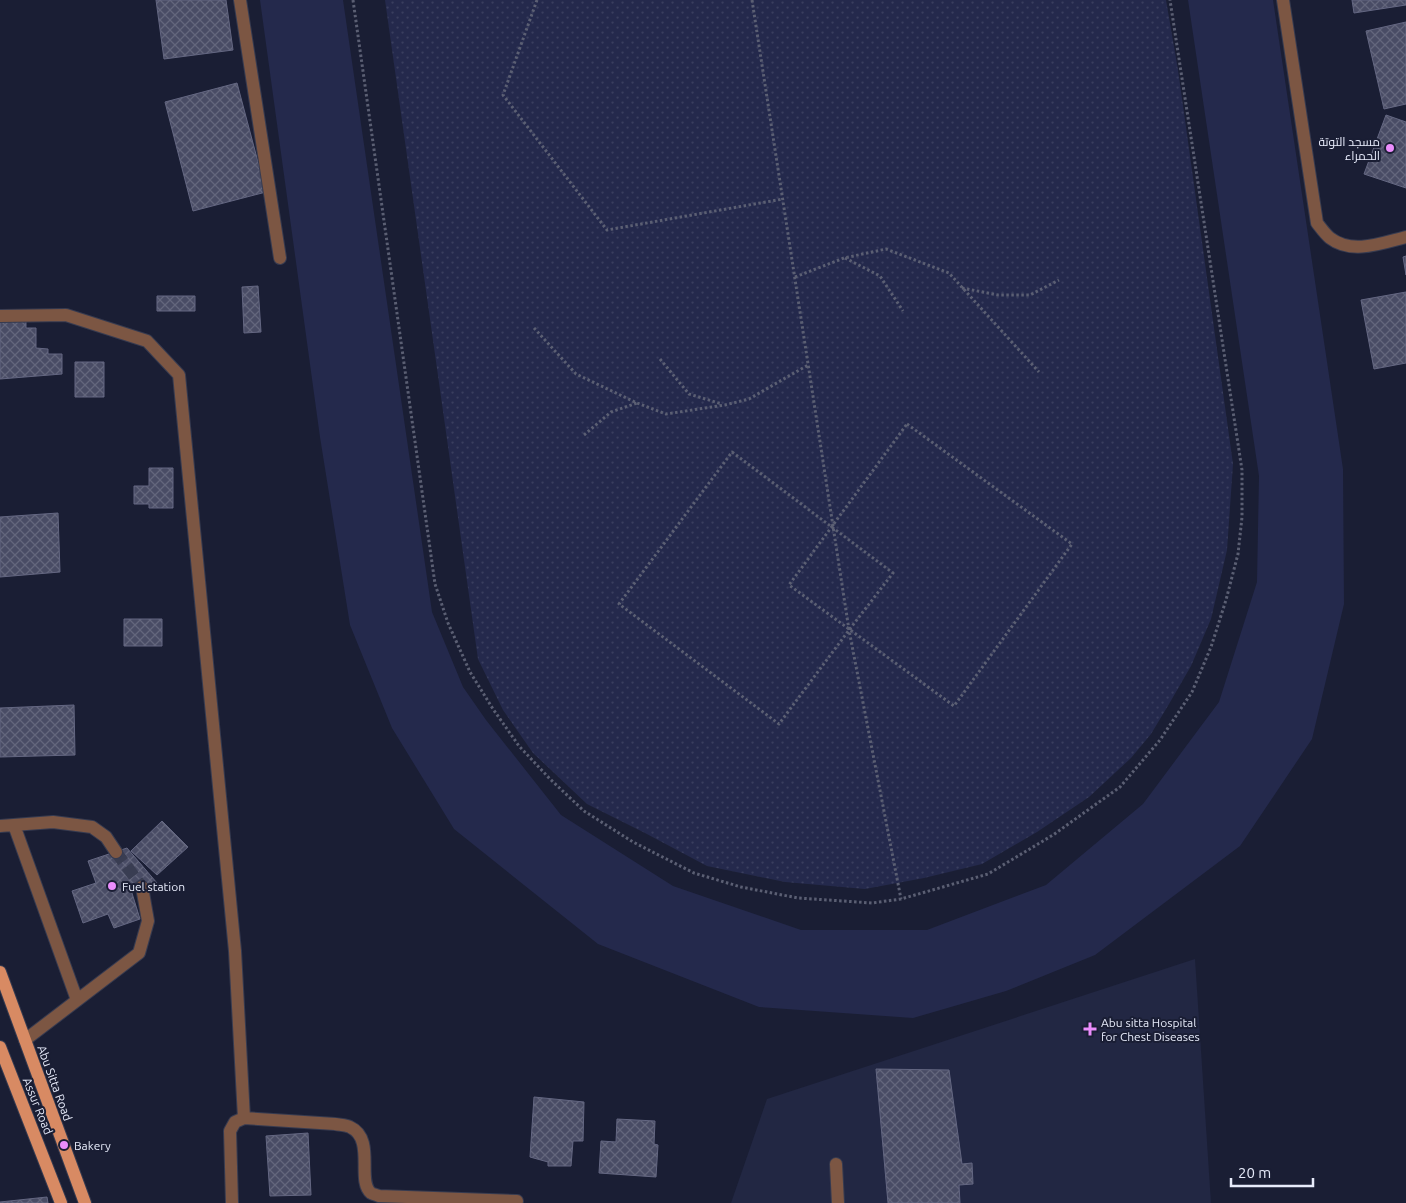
<svg xmlns="http://www.w3.org/2000/svg" width="1406" height="1203" viewBox="0 0 1406 1203" font-family="Ubuntu,Cairo,sans-serif">
  <style>
    .built { fill: #222743 }
    .grass { fill: url(#grass-dots) }
    .pitch { fill: #24294c }
    .building { fill: url(#building-cross-hatch); stroke: #646782 }
    .lines { fill: none; stroke-linecap: round; stroke-linejoin: round }
    .minor-tunnel { stroke: #393d52; stroke-width: 12; stroke-dasharray: 12 6; stroke-linecap: butt }
    .minor-casing { stroke: #373b50; stroke-width: 14 }
    .major-casing { stroke: #373b50; stroke-width: 14 }
    .path { stroke: #5b5f73; stroke-width: 3; stroke-dasharray: 2.5 2.5; stroke-linecap: butt }
    .minor { stroke: #7c5643; stroke-width: 12 }
    .major { stroke: #d88a63; stroke-width: 12 }
    .poi-dot { fill: #eb8dfc; stroke: #1a1e34; stroke-width: 2 }
    .labels { text-anchor: middle; dominant-baseline: central; stroke-width: 4; stroke-linejoin: round; paint-order: stroke }
    .poi-label { font-size: 12px; fill: #e7ebfa; stroke: #1a1e34; text-anchor: start }
    .street-label { font-size: 12px; fill: #e7ebfa; stroke: #1a1e34 }
  </style>
  <defs>
    <pattern id="grass-dots" width="8" height="8" patternUnits="userSpaceOnUse" patternTransform="scale(1.25)"><rect width="8" height="8" fill="#24294c"/><path d="M2 2h.1M6 6h.1" fill="none" stroke="#393e5e" stroke-width="1.8" stroke-linecap="round"/></pattern>
    <pattern id="building-cross-hatch" width="8" height="8" patternUnits="userSpaceOnUse" patternTransform="scale(1.25)"><rect width="8" height="8" fill="#494c65"/><path d="M0 0l8 8M0 8l8-8" fill="none" stroke="#63667c"/></pattern>
  </defs>
  <rect width="100%" height="100%" fill="#1a1e34"/>
  <path class="built" d="M 1195,959 L 1211,1203 L 731,1203 L 767,1099 Z"/>
  <path class="grass" d="M 385,0 L 1166,0 L 1178,70 L 1233,464 L 1227,550 L 1211,619 L 1191,666 L 1169,704 L 1151,734 L 1131,758 L 1089,797 L 1037,832 L 982,864 L 924,878 L 865,889 L 785,882 L 707,866 L 645,833 L 587,804 L 533,753 L 503,710 L 478,659 Z"/>
  <path class="pitch" d="M 260,0 L 343,0 L 432,612 L 463,687 L 486,720 L 561,815 L 673,886 L 801,930 L 927,930 L 1046,885 L 1143,804 L 1219,702 L 1257,582 L 1259,476 L 1188,0 L 1273,0 L 1343,469 L 1344,604 L 1312,739 L 1240,846 L 1095,955 L 1006,991 L 913,1018 L 759,1007 L 598,944 L 454,829 L 392,728 L 350,625 L 320,437 Z"/>
  <path class="building" d="M 156,0 L 226,0 L 233,50 L 164,59 Z
    M 1352,0 L 1406,0 L 1406,5 L 1354,13 Z
    M 1406,22 L 1406,104 L 1384,109 L 1366,31 Z
    M 237,83 L 266,192 L 193,211 L 165,102 Z
    M 1386,115 L 1406,122 L 1406,188 L 1364,174 Z
    M 1406,256 L 1406,275 L 1403,257 Z
    M 258,286 L 261,332 L 244,333 L 242,287 Z
    M 1406,292 L 1406,363 L 1374,369 L 1361,300 Z
    M 157,296 L 195,296 L 195,311 L 157,311 Z
    M 0,321 L 26,321 L 26,328 L 36,328 L 36,348 L 48,349 L 48,354 L 62,354 L 62,374 L 0,379 Z
    M 75,362 L 104,362 L 104,397 L 75,397 Z
    M 149,468 L 173,468 L 173,508 L 149,508 L 149,504 L 134,504 L 134,486 L 149,486 Z
    M 58,513 L 60,572 L 0,577 L 0,517 Z
    M 124,619 L 162,619 L 162,646 L 124,646 Z
    M 74,705 L 75,755 L 0,757 L 0,708 Z
    M 162,821 L 188,847 L 157,875 L 131,851 Z
    M 127,848 L 157,883 L 131,890 L 140,919 L 114,928 L 108,914 L 83,923 L 72,891 L 96,883 L 88,861 Z
    M 876,1069 L 949,1070 L 962,1164 L 972,1163 L 973,1184 L 959,1185 L 960,1203 L 888,1203 Z
    M 534,1097 L 584,1102 L 583,1141 L 573,1141 L 571,1166 L 548,1166 L 548,1162 L 530,1157 Z
    M 617,1119 L 655,1121 L 654,1144 L 658,1145 L 656,1177 L 599,1173 L 601,1141 L 616,1142 Z
    M 308,1133 L 311,1195 L 270,1196 L 266,1136 Z
    M 47,1197 L 48,1203 L 0,1203 L 0,1202 Z"/>
  <g class="lines">
    <path class="minor-tunnel" d="M 116,852 L 142,887"/>
    <defs>
      <path id="minor" d="M 240,0 L 280,258
        M 1283,0 L 1317,223 C 1321,228 1325,234 1330,238 C 1352,255 1382,243 1406,237
        M 0,316 L 66,315 L 147,341 L 179,375 L 235,951 L 244,1118
        M 14,825 L 77,1000
        M 0,826 L 53,822 L 92,827 L 106,837 L 116,852
        M 25,1040 L 139,953 L 148,921 L 142,887
        M 836,1164 L 838,1203
        M 232,1203 L 230,1131 L 235,1122 L 244,1118 L 335,1124 C 340,1125 346,1125 350,1127 C 376,1139 356,1181 371,1193 C 373,1194 376,1195 379,1196 L 517,1201"/>
      <path id="major" d="M 0,972 L 85,1203
        M 0,1047 L 61,1203"/>
    </defs>
    <use href="#minor" class="minor-casing"/>
    <use href="#major" class="major-casing"/>
    <path class="path" d="M 353,0 L 435,584 L 448,623 L 470,672 L 493,709 L 519,746 L 550,779 L 584,811 L 633,842 L 694,873 L 741,887 L 798,898 L 872,903 L 901,899 L 988,874 L 1053,835 L 1120,787 L 1160,740 L 1192,692 L 1211,647 L 1226,600 L 1238,554 L 1242,517 L 1242,470 L 1170,0
      M 537,0 L 503,95 L 607,230 L 783,199
      M 752,0 L 849,630 L 901,899
      M 845,258 L 880,276 L 903,311
      M 795,277 L 844,258 L 886,249 L 949,273 L 1039,372
      M 962,288 L 998,295 L 1030,295 L 1059,280
      M 534,328 L 576,374 L 637,403 L 666,414 L 725,405 L 749,399 L 808,365
      M 660,359 L 689,394 L 722,404
      M 907,424 L 1072,544 L 954,706 L 789,585 Z
      M 584,435 L 611,412 L 637,403
      M 732,452 L 893,573 L 849,630 L 779,724 L 619,604 Z"/>
    <use href="#minor" class="minor"/>
    <use href="#major" class="major"/>
  </g>
  <g class="poi-dot">
    <circle cx="1390" cy="148" r="5"/>
    <circle cx="112" cy="886" r="5"/>
    <path d="M1087.5 1021.5h5v5h5v5h-5v5h-5v-5h-5v-5h5z"/>
    <circle cx="64" cy="1145" r="5"/>
  </g>
  <g class="labels">
    <g class="poi-label">
      <text x="1380" y="141" text-anchor="end">مسجد التوتة<tspan x="1380" dy="14">الحمراء</tspan></text>
      <text x="122" y="886">Fuel station</text>
      <text x="1101" y="1022">Abu sitta Hospital<tspan x="1101" dy="14">for Chest Diseases</tspan></text>
      <text x="74" y="1145">Bakery</text>
    </g>
    <g class="street-label">
      <text transform="translate(55 1083) rotate(70)">Abu Sitta Road</text>
      <text transform="translate(38 1106) rotate(68)">Assur Road</text>
    </g>
  </g>
  <path d="M1231 1178v8h82v-8" fill="none" stroke="#e7ebfa" stroke-width="2.5"/>
  <text x="1238" y="1178" font-size="15" fill="#e7ebfa" stroke="#1a1e34" stroke-width="4" paint-order="stroke">20 m</text>
</svg>
